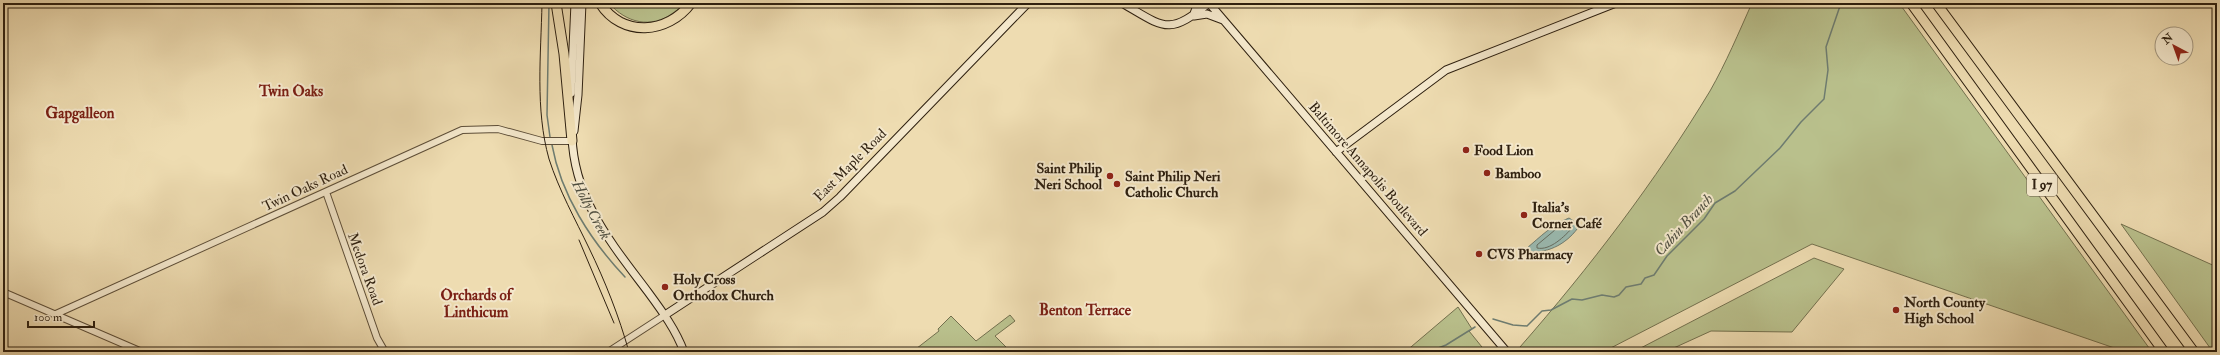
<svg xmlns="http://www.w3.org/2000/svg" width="2220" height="355" viewBox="0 0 2220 355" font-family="'IM FELL Double Pica',serif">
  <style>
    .green { fill: #b9c08c; stroke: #73704e }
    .water { fill: #9abab1; stroke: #6e7c70 }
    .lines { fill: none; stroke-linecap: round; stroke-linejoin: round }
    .shore { stroke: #646c60; stroke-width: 1 }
    .stream { stroke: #6e7c70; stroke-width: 1.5 }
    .tertiary-casing { stroke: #5d4e38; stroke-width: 8 }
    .secondary-casing { stroke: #2d1f0f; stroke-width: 9 }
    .motorway-casing { stroke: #2d1f0f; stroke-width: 11 }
    .tertiary { stroke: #f4e8cc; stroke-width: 6 }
    .secondary { stroke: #f4e8cc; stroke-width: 7 }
    .motorway { stroke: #eedcb1; stroke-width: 9 }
    .tram { stroke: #2d1f0f; stroke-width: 1 }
    .poi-dot { fill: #8f2418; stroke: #f4e8cc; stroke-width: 1.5 }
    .labels { text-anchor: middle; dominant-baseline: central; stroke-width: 4; stroke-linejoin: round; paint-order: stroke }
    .shield { fill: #f4e8cc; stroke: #695b48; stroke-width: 1 }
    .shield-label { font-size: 13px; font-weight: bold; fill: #2d1f0f }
    .poi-label { font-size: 14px; font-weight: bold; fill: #2d1f0f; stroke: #f4e8cc; text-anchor: start }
    .street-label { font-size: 14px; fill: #2d1f0f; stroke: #f4e8cc }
    .neighbourhood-label { font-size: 15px; font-weight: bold; fill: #7a1f14; stroke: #f4e8cc }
    .water-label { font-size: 15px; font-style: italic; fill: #4e4e40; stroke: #f4e8cc }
  </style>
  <rect width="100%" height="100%" fill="#eedcb1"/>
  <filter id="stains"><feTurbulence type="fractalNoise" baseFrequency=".005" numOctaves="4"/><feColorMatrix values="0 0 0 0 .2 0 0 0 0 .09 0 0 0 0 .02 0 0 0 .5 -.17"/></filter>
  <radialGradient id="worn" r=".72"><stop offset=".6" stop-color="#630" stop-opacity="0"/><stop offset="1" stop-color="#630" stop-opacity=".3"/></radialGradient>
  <path class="green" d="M 609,3 L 684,3 C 682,7 677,10 673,13 C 651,29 626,23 609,3 Z
    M 1752,3 L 1868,3 L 1870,5 L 1899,3 L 2152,352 L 2126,352 L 1812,244 L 1603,352 L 1523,352 L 1520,347 C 1590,267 1655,182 1710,91 C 1726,63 1739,32 1752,3 Z
    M 2121,224 L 2217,267 L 2217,352 L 2213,352 Z
    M 1814,258 L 1844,269 L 1792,332 L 1711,331 L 1665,352 L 1633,352 Z
    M 1458,307 L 1472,329 L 1469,331 L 1486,352 L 1405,352 Z
    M 1010,315 L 1015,321 L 995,336 L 1011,352 L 912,352 L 939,331 L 938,329 L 951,316 L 976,341 Z"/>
  <path class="water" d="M 1569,218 L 1580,225 C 1568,243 1550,253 1529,252 L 1527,248 C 1540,237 1553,224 1569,218 Z"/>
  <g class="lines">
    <path class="shore" d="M 1568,223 L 1573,227 C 1565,236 1550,251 1537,248 L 1537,245 L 1561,225 Z"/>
    <path class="stream" d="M 549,3 L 547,115 L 550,137
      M 552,145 C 561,195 591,241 625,277
      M 1493,319 L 1513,325 L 1527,326 L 1542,311 L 1551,310 L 1572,299 L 1582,300 L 1602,295 L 1614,297 L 1619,295 L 1626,287 L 1641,284 L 1645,278 L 1654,275 L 1667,256 L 1704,219 L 1715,203 L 1735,191 L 1780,148 L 1801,122 L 1824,99 L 1828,70 L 1826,47 L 1840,6
      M 1428,352 L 1446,345 L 1475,327"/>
    <defs>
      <path id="tertiary" d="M 326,192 L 377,338 L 385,352
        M 3,292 L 142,352
        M 56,314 L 462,130 L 498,129 L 542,141 L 572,141
        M 608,352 L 665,315"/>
      <path id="secondary" d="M 1122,3 C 1165,28 1168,36 1209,3
        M 1209,3 L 1507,352
        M 1193,16 L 1198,3
        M 1194,16 L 1207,14 L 1223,20
        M 571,93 L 575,3
        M 574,131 L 578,95 L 582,3
        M 572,136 C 574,200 612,244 648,292 C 662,311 676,330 684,352
        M 1336,152 L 1446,70 L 1616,3
        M 665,315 L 823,212 L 840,197 L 1028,3"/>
      <path id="motorway" d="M 556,3 L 564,54 L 572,141
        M 600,3 C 622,38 668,34 691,3
        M 1911,3 L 2164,352
        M 1936,3 L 2194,352"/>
    </defs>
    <use href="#tertiary" class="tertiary-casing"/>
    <use href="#secondary" class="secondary-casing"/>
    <use href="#motorway" class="motorway-casing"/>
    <use href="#tertiary" class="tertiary"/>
    <use href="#secondary" class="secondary"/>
    <use href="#motorway" class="motorway"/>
    <path class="tram" d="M 542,3 C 541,55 535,109 549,159 C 559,190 575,219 589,248 C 605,281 619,316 629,352
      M 579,240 L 614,323"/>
  </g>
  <g class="poi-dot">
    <circle cx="1466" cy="150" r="4"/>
    <circle cx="1487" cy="173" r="4"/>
    <circle cx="1110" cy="176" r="4"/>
    <circle cx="1117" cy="184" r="4"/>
    <circle cx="1524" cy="215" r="4"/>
    <circle cx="1479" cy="254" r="4"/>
    <circle cx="665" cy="287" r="4"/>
    <circle cx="1896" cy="310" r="4"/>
  </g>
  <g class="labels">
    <rect class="shield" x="2027" y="174" width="30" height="22" rx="3"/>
    <g class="shield-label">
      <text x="2042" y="185">I 97</text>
    </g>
    <g class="poi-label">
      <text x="1474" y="150">Food Lion</text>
      <text x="1102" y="168" text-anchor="end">Saint Philip<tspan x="1102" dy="16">Neri School</tspan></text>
      <text x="1495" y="173">Bamboo</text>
      <text x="1125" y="176">Saint Philip Neri<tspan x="1125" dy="16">Catholic Church</tspan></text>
      <text x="1532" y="207">Italia's<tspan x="1532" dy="16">Corner Café</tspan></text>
      <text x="1487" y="254">CVS Pharmacy</text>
      <text x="673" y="279">Holy Cross<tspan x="673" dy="16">Orthodox Church</tspan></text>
      <text x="1904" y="302">North County<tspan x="1904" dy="16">High School</tspan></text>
    </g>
    <g class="street-label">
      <text transform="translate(850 165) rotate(-45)">East Maple Road</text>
      <text transform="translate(1368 169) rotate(49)">Baltimore Annapolis Boulevard</text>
      <text transform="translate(305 188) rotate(-25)">Twin Oaks Road</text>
      <text transform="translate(365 269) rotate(70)">Medora Road</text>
    </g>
    <g class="neighbourhood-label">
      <text x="291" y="91">Twin Oaks</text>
      <text x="80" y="113">Gapgalleon</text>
      <text x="476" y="295">Orchards of<tspan x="476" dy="17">Linthicum</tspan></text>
      <text x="1085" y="310">Benton Terrace</text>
    </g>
    <g class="water-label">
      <text transform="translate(591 210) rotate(62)">Holly Creek</text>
      <text transform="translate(1684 225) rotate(-47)">Cabin Branch</text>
    </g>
  </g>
  <rect width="2220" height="355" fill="none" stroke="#eedcb1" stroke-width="16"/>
  <rect x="4" y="4" width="2212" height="347" fill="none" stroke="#2d1f0f" stroke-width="2"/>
  <rect x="8" y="8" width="2204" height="339" fill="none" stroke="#2d1f0f"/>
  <g transform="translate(2174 46) rotate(319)"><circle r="19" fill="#f4e8cc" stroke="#a49880"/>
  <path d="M0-3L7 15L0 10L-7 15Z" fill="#8f2418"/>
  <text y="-6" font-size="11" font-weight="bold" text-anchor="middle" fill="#2d1f0f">N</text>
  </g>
  <path d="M28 321v6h66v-6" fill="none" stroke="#2d1f0f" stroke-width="2"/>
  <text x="34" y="321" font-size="12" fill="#2d1f0f" stroke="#f4e8cc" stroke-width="3" paint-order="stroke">100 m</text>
  <rect width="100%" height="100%" filter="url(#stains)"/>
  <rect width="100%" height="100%" fill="url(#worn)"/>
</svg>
